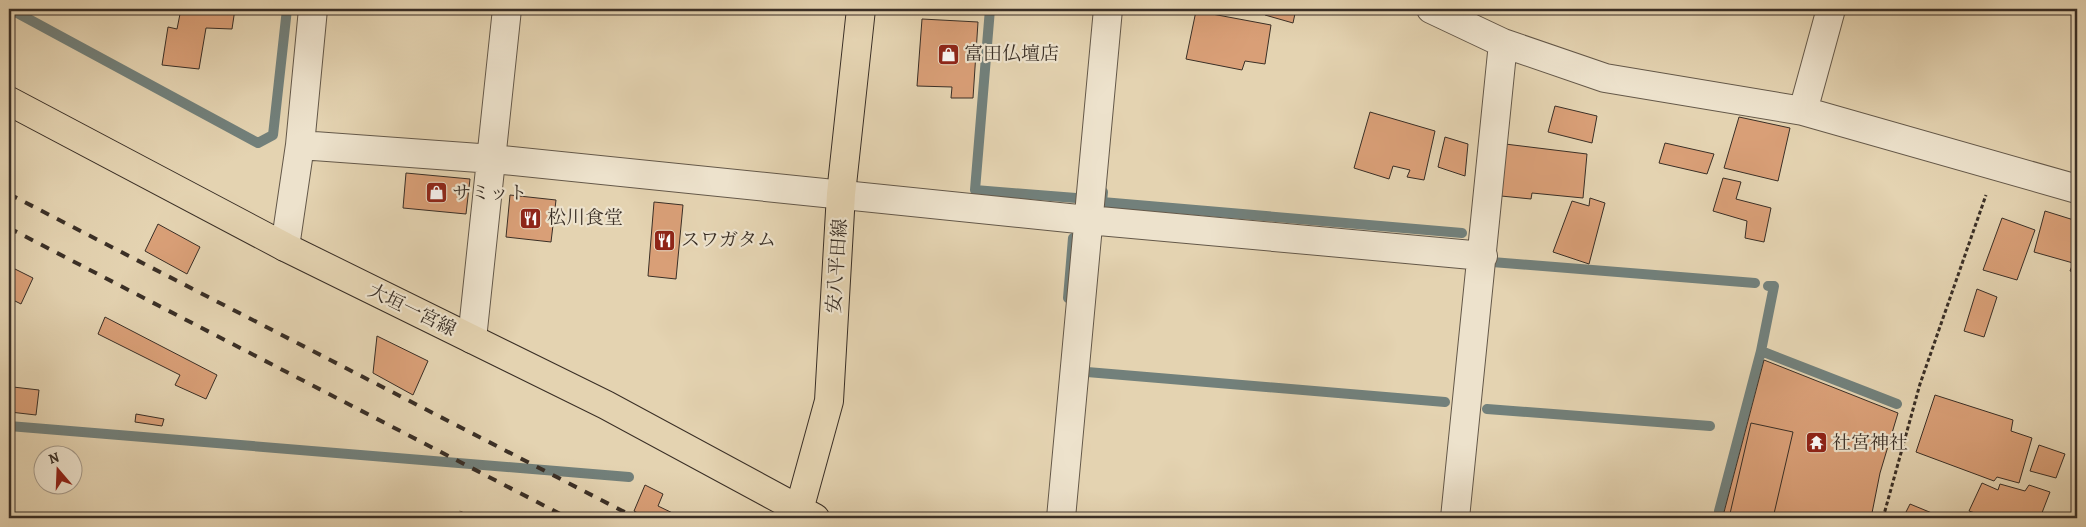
<svg xmlns="http://www.w3.org/2000/svg" width="2086" height="527" viewBox="0 0 2086 527" font-family="Alegreya,'Noto Serif JP',serif">
  <style>
    .lines { fill: none; stroke-linecap: round; stroke-linejoin: round }
    .stream { stroke: #72807b; stroke-width: 10 }
    .building { fill: #d99f77; stroke: #3a2f26 }
    .minor-casing { stroke: #645849; stroke-width: 30 }
    .major-casing { stroke: #3a2f26; stroke-width: 30 }
    .path { stroke: #3a2f26; stroke-width: 3; stroke-dasharray: 4 2.5; stroke-linecap: butt }
    .minor { stroke: #ede2cc; stroke-width: 28 }
    .major { stroke: #e4d3b1; stroke-width: 28 }
    .rail { stroke: #3a2f26; stroke-width: 4; stroke-dasharray: 9 9; stroke-linecap: butt }
    .labels { text-anchor: middle; dominant-baseline: central; stroke-width: 4.5; stroke-linejoin: round; paint-order: stroke }
    .poi-label { font-size: 19px; fill: #3a2f26; stroke: #ede2cc; text-anchor: start }
    .street-label { font-size: 19px; fill: #3a2f26; stroke: #ede2cc }
  </style>
  <rect width="100%" height="100%" fill="#e4d3b1"/>
  <filter id="stains"><feTurbulence type="fractalNoise" baseFrequency=".004" numOctaves="4"/><feColorMatrix values="0 0 0 0 .2 0 0 0 0 .09 0 0 0 0 .02 0 0 0 .5 -.17"/></filter>
  <radialGradient id="worn" r=".72"><stop offset=".6" stop-color="#630" stop-opacity="0"/><stop offset="1" stop-color="#630" stop-opacity=".3"/></radialGradient>
  <g class="lines">
    <path class="stream" d="M 10,9 L 258,143 L 273,135 L 287,9
      M 990,9 L 975,190 L 1076,198
      M 1103,192 L 1102,202 L 1462,233
      M 1492,262 L 1755,283
      M 1768,286 L 1774,286 L 1761,351 L 1897,404
      M 1068,298 L 1073,238
      M 1087,372 L 1445,402
      M 1487,409 L 1710,426
      M 9,426 L 629,477
      M 1719,511 L 1761,351"/>
  </g>
  <path class="building" d="M 181,9 L 235,9 L 232,29 L 206,28 L 199,69 L 162,65 L 168,27 L 177,29 Z
    M 1266,9 L 1296,9 L 1293,23 L 1265,15 Z
    M 1196,11 L 1271,25 L 1265,64 L 1245,61 L 1242,70 L 1186,59 Z
    M 922,19 L 978,22 L 973,98 L 951,98 L 952,87 L 917,86 Z
    M 1555,106 L 1597,116 L 1592,143 L 1548,132 Z
    M 1370,112 L 1435,131 L 1424,180 L 1407,177 L 1410,170 L 1393,166 L 1389,179 L 1354,168 Z
    M 1739,117 L 1790,128 L 1778,181 L 1724,168 Z
    M 1445,137 L 1468,144 L 1465,176 L 1438,167 Z
    M 1665,143 L 1714,154 L 1707,174 L 1659,163 Z
    M 1505,144 L 1587,154 L 1583,198 L 1532,193 L 1531,199 L 1501,196 Z
    M 406,173 L 470,179 L 466,214 L 403,208 Z
    M 1723,178 L 1741,182 L 1736,199 L 1771,208 L 1764,242 L 1745,238 L 1747,221 L 1713,211 Z
    M 510,195 L 556,200 L 551,242 L 506,237 Z
    M 1590,198 L 1605,203 L 1589,264 L 1553,252 L 1572,201 L 1589,206 Z
    M 654,202 L 683,205 L 676,279 L 648,276 Z
    M 2045,211 L 2077,221 L 2077,273 L 2070,271 L 2073,263 L 2034,252 Z
    M 2002,218 L 2035,230 L 2017,280 L 1983,270 Z
    M 158,224 L 200,247 L 187,274 L 145,251 Z
    M 9,266 L 33,278 L 21,304 L 9,298 Z
    M 1977,289 L 1997,297 L 1984,337 L 1964,331 Z
    M 105,317 L 217,375 L 206,399 L 175,385 L 180,375 L 98,334 Z
    M 377,336 L 428,361 L 413,395 L 373,373 Z
    M 1764,360 L 1898,413 L 1880,473 L 1871,518 L 1711,518 L 1712,513 L 1723,516 Z
    M 13,387 L 39,390 L 36,415 L 10,412 Z
    M 1935,395 L 2013,420 L 2011,431 L 2032,438 L 2019,483 L 1997,477 L 1994,481 L 1916,452 Z
    M 136,414 L 164,419 L 162,426 L 135,422 Z
    M 1751,423 L 1793,432 L 1773,518 L 1729,518 Z
    M 2039,445 L 2065,454 L 2056,478 L 2030,471 Z
    M 1982,483 L 1998,490 L 2000,484 L 2025,491 L 2029,485 L 2050,492 L 2040,518 L 1990,518 L 1969,511 Z
    M 645,485 L 663,494 L 658,506 L 683,518 L 647,518 L 634,511 Z
    M 1910,504 L 1944,518 L 1903,518 Z"/>
  <g class="lines">
    <defs>
      <path id="minor" d="M 1431,9 L 1503,43 L 1605,78 L 1803,111 L 2077,189
        M 1803,111 L 1831,9
        M 300,145 L 493,159 L 1088,220 L 1483,256
        M 285,247 L 300,145 L 313,9
        M 472,339 L 507,9
        M 1061,518 L 1108,9
        M 1455,518 L 1503,43"/>
      <path id="major" d="M 9,101 L 285,247 L 606,405 L 815,518
        M 794,518 L 799,510 L 829,401 L 841,194 L 861,9"/>
    </defs>
    <use href="#minor" class="minor-casing"/>
    <use href="#major" class="major-casing"/>
    <path class="path" d="M 460,518 L 461,511
      M 1883,518 L 1920,384 L 1986,195"/>
    <use href="#minor" class="minor"/>
    <use href="#major" class="major"/>
    <path class="rail" d="M 9,194 L 636,518
      M 9,228 L 568,518"/>
  </g>
  <defs>
    <symbol id="shop-square" viewBox="-11 -11 22 22"><rect x="-9" y="-9" width="18" height="18" rx="4" fill="#8f2418" stroke="#ede2cc"/><path d="M-5-2.5h2.3a2.7 3.5 0 0 1 5.4 0H5L5.5 6h-11ZM-1.5-2.5h3a1.5 2.3 0 0 0-3 0Z" fill="#fff"/></symbol>
    <symbol id="restaurant-square" viewBox="-11 -11 22 22"><rect x="-9" y="-9" width="18" height="18" rx="4" fill="#8f2418" stroke="#ede2cc"/><path d="M-5-6h1v4h1v-4h1v4h1v-4h1v5L-1.5 .5V6h-2V.5L-5-1ZM5-6V6H3V1.5H1.5Q1.5-4 5-6Z" fill="#fff"/></symbol>
    <symbol id="temple-square" viewBox="-11 -11 22 22"><rect x="-9" y="-9" width="18" height="18" rx="4" fill="#8f2418" stroke="#ede2cc"/><path d="M0-6L5-2H3V0L6.5 2.5H4V6H1.5V3h-3V6H-4V2.5H-6.5L-3 0V-2H-5Z" fill="#fff"/></symbol>
  </defs>
  <g fill-rule="evenodd">
    <use href="#shop-square" x="936" y="42" width="25" height="25"/>
    <use href="#shop-square" x="424" y="180" width="25" height="25"/>
    <use href="#restaurant-square" x="518" y="206" width="25" height="25"/>
    <use href="#restaurant-square" x="652" y="228" width="25" height="25"/>
    <use href="#temple-square" x="1804" y="430" width="25" height="25"/>
  </g>
  <g class="labels">
    <g class="poi-label">
      <text x="964" y="54">富田仏壇店</text>
      <text x="452" y="193">サミット</text>
      <text x="547" y="218">松川食堂</text>
      <text x="681" y="240">スワガタム</text>
      <text x="1832" y="443">社宮神社</text>
    </g>
    <g class="street-label">
      <text transform="translate(837 266) rotate(-86)">安八平田線</text>
      <text transform="translate(412 310) rotate(26)">大垣一宮線</text>
    </g>
  </g>
  <rect width="2086" height="527" fill="none" stroke="#e4d3b1" stroke-width="30"/>
  <rect x="10" y="10" width="2066" height="507" fill="none" stroke="#3a2f26" stroke-width="2.5"/>
  <rect x="15" y="15" width="2056" height="497" fill="none" stroke="#3a2f26"/>
  <g transform="translate(58 470) rotate(341)"><circle r="24" fill="#ede2cc" stroke="#a59a8a"/>
  <path d="M0-4L9 19L0 12L-9 19Z" fill="#8f2418"/>
  <text y="-8" font-size="14" font-weight="bold" text-anchor="middle" fill="#3a2f26">N</text>
  </g>
  <rect width="100%" height="100%" filter="url(#stains)"/>
  <rect width="100%" height="100%" fill="url(#worn)"/>
</svg>
